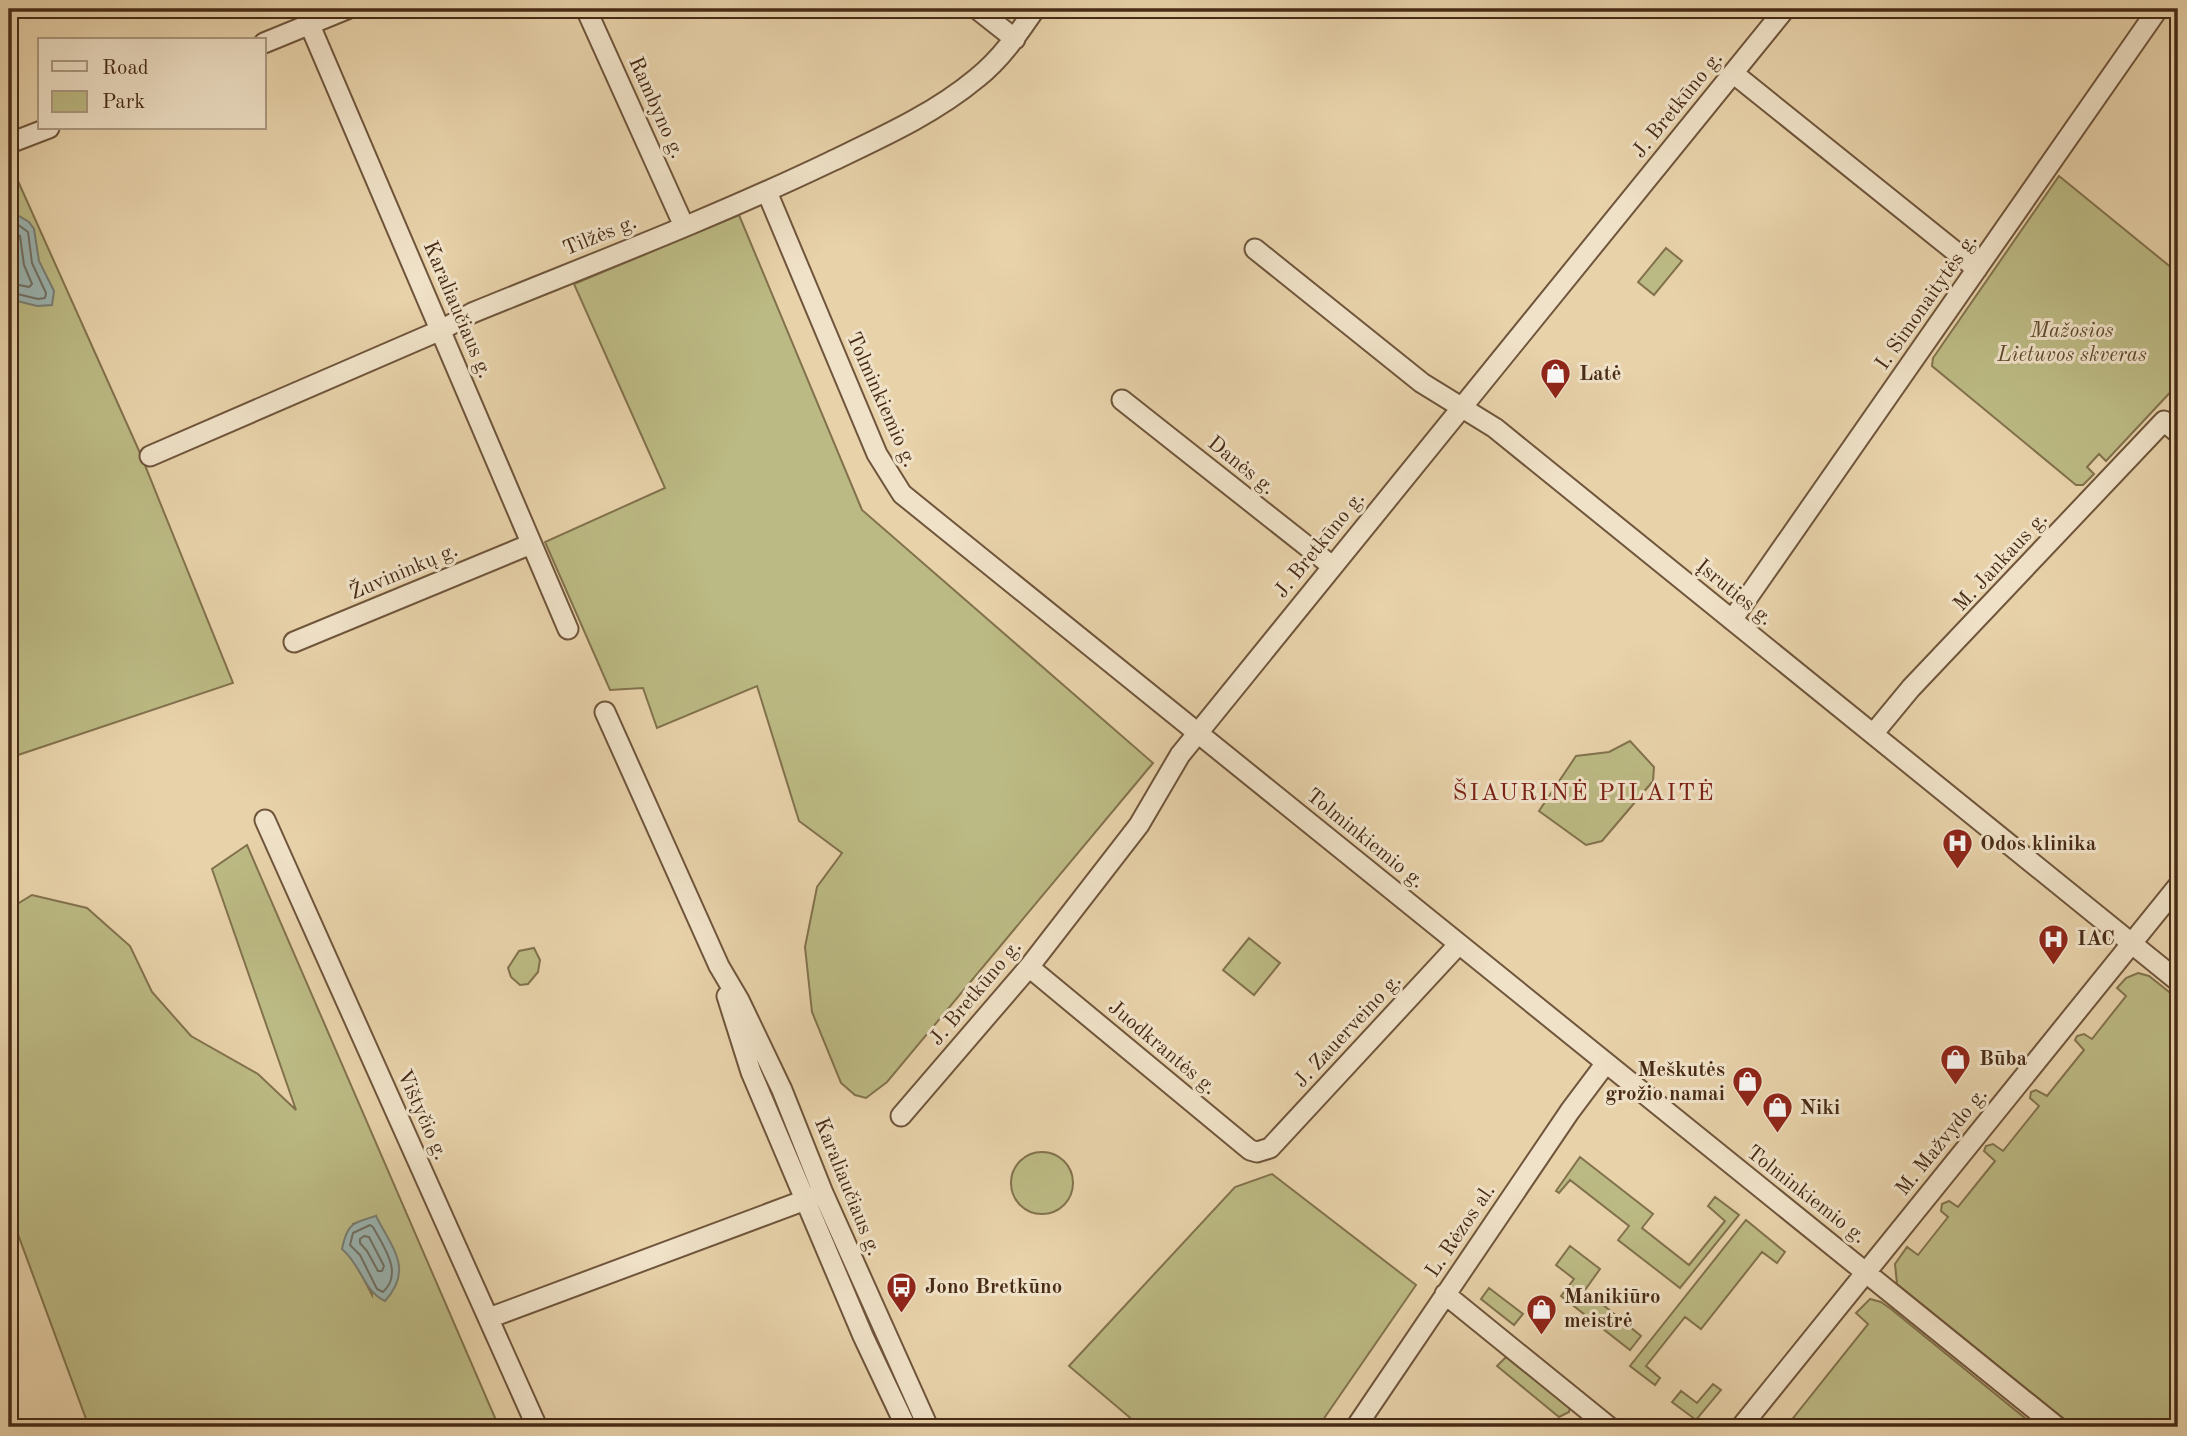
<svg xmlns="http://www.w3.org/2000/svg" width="2187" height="1436" viewBox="0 0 2187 1436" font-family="'Old Standard TT',serif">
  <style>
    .green { fill: #bcba84; stroke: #82724d; stroke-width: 2; fill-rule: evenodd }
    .water { fill: #9ab5b2; stroke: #797e74; stroke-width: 2 }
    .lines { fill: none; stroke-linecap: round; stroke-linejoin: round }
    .shore { stroke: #707064; stroke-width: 2 }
    .minor-casing { stroke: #6f553b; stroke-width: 23 }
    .minor { stroke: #f0e2c8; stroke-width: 19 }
    .labels { text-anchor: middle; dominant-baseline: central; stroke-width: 6; stroke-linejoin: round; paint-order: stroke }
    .street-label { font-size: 21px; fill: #472b16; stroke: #f0e2c8 }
    .park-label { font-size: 21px; font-style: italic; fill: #5e482c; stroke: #f0e2c8 }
    .poi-label { font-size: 21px; font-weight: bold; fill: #472b16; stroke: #f0e2c8; text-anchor: start }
    .quarter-label { font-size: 24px; letter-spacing: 2px; fill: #7a1f14; stroke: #f0e2c8 }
  </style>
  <rect width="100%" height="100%" fill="#e8d2aa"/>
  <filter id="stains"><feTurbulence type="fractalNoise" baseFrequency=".00286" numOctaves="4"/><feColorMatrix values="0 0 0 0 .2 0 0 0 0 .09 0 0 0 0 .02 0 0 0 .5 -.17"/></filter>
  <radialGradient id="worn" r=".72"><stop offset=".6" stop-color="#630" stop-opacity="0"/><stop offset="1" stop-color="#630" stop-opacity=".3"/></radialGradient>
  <path class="green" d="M 9,161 L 140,453 L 233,683 L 9,758 Z
    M 2059,176 L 2178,273 L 2178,384 L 2106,461 L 2099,454 L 2087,467 L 2094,474 L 2083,485 L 2076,485 L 1932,366 L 1933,358 Z
    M 739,215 L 862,510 L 1153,763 L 887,1082 L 866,1098 L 855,1095 L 841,1083 L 812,1012 L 805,947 L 817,887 L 842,853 L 799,821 L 757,686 L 657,728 L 643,688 L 610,690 L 545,542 L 665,488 L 574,284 Z
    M 1666,248 L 1682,261 L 1654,295 L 1638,282 Z
    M 1630,741 L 1654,767 L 1653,781 L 1602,841 L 1586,845 L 1539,811 L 1576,756 L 1609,752 Z
    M 247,845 L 499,1427 L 89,1427 L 9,1210 L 9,909 L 32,895 L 87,908 L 130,946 L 152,992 L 191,1036 L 258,1074 L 296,1110 L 212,869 ZM 376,1216 L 372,1295 L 353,1258 L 353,1224 Z
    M 1249,938 L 1280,963 L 1254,995 L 1223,970 Z
    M 534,948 L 540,960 L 538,972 L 528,984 L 520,985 L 511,977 L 508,968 L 519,951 Z
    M 2138,973 L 2149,976 L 2178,999 L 2178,1427 L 2074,1427 L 1897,1284 L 1895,1264 L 1907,1247 L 1918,1255 L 1948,1217 L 1941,1211 L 1942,1204 L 1949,1201 L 1958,1207 L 1995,1161 L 1984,1151 L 1986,1146 L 1993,1144 L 2003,1151 L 2039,1106 L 2030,1098 L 2031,1092 L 2036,1090 L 2047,1096 L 2084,1050 L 2075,1040 L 2077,1036 L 2084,1034 L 2092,1039 L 2126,996 L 2117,988 L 2126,978 Z
    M1011 1183a31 31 0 1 1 62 0a31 31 0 1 1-62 0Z
    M 1580,1157 L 1653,1214 L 1642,1228 L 1689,1265 L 1725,1221 L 1708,1206 L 1715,1197 L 1739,1215 L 1680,1288 L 1618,1240 L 1629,1226 L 1570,1180 L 1559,1193 L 1556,1191 Z
    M 1272,1174 L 1416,1285 L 1318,1427 L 1141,1427 L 1069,1366 L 1235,1187 Z
    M 1746,1220 L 1785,1252 L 1777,1263 L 1762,1252 L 1701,1329 L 1685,1317 L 1646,1366 L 1660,1378 L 1655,1385 L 1630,1366 Z
    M 1570,1246 L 1600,1269 L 1585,1290 L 1641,1336 L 1630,1350 L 1561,1296 L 1574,1279 L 1556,1265 Z
    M 1489,1288 L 1523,1314 L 1514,1325 L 1481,1299 Z
    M 1870,1299 L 1881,1302 L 1891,1309 L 2036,1427 L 1786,1427 L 1868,1324 L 1856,1313 Z
    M 1506,1357 L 1570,1408 L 1569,1412 L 1559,1417 L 1497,1366 Z
    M 1713,1384 L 1721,1390 L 1696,1420 L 1672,1402 L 1681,1391 L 1697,1403 Z"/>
  <path class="water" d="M 9,210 L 29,222 L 34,229 L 39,261 L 54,291 L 52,305 L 37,306 L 9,299 Z
    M 376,1216 C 392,1248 414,1269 385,1301 C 363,1291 362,1266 342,1249 C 347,1224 352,1223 376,1216 Z"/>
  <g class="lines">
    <path class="shore" d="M 9,218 L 28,232 L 32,263 L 46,293 L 45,298 L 38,299 L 9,292
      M 9,228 L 20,236 L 24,265 L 32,284 L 29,287 L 9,283
      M 370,1225 L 373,1227 C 383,1246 404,1273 383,1292 L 377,1289 L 360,1255 L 350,1245 L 353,1233 Z
      M 364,1236 L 369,1237 L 384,1266 L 382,1271 L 378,1271 L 367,1251 L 360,1243 L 360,1239 Z"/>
    <defs>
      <path id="minor" d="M 303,9 L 568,629
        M 586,9 L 684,226
        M 977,9 L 1015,39
        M 264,43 L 347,9
        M 1733,73 L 1977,269
        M 9,141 L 10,143 L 49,128
        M 767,192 L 877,454 L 902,494 L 2057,1427
        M 1255,249 L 1422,383 L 1495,428 L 2178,981
        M 1122,400 L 1332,566
        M 150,456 L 441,330 L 472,313 C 592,264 713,218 830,162 C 880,138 934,114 977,78 C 1001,59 1018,34 1035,9
        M 1732,620 L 2158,9
        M 294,642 L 531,544
        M 605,712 L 719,966 L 739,1000 L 782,1090 L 823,1193 L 928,1427
        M 1873,734 L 1911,688 L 2164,421 L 2178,433
        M 265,820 L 537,1427
        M 1029,967 L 1250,1150 L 1257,1152 L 1270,1148 L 1459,944
        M 727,996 L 751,1072 L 863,1336 L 906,1427
        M 901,1116 L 1029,967 L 1139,825 L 1180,755 L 1785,9
        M 1445,1294 L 1609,1427
        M 489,1318 L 816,1196
        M 1356,1427 L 1570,1111 L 1606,1063
        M 1741,1427 L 2178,886"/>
    </defs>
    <use href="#minor" class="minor-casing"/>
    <use href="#minor" class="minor"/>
  </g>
  <defs>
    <symbol id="shop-pin" viewBox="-11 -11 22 30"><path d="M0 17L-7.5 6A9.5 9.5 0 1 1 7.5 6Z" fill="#8f2418" stroke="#f0e2c8"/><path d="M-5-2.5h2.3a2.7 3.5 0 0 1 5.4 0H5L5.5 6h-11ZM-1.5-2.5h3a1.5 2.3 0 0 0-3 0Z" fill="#fff"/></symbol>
    <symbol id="hospital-pin" viewBox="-11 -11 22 30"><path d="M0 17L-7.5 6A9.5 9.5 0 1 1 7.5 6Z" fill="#8f2418" stroke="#f0e2c8"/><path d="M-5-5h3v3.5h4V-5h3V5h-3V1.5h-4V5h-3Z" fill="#fff"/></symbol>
    <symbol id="bus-pin" viewBox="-11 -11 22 30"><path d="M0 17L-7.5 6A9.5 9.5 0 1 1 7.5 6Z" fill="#8f2418" stroke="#f0e2c8"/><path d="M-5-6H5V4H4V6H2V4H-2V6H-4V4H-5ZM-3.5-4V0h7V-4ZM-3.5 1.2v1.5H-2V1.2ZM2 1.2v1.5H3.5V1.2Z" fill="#fff"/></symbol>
  </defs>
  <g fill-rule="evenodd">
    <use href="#shop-pin" x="1538" y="356" width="35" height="47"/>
    <use href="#hospital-pin" x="1940" y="826" width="35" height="47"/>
    <use href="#hospital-pin" x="2036" y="922" width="35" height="47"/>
    <use href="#shop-pin" x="1938" y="1042" width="35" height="47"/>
    <use href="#shop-pin" x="1730" y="1064" width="35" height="47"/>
    <use href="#shop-pin" x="1760" y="1090" width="35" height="47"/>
    <use href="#bus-pin" x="884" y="1270" width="35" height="47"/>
    <use href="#shop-pin" x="1524" y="1292" width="35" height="47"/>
  </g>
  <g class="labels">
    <g class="street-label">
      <text transform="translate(1678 105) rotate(-51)">J. Bretkūno g.</text>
      <text transform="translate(656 108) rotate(66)">Rambyno g.</text>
      <text transform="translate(600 236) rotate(-22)">Tilžės g.</text>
      <text transform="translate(1927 302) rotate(-55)">I. Simonaitytės g.</text>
      <text transform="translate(457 310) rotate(67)">Karaliaučiaus g.</text>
      <text transform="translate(881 400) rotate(66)">Tolminkiemio g.</text>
      <text transform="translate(1241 466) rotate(39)">Danės g.</text>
      <text transform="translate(1320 545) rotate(-51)">J. Bretkūno g.</text>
      <text transform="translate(2001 562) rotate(-47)">M. Jankaus g.</text>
      <text transform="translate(404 572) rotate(-23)">Žuvininkų g.</text>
      <text transform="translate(1734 593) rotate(39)">Įsruties g.</text>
      <text transform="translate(1365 839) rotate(39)">Tolminkiemio g.</text>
      <text transform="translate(976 993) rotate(-50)">J. Bretkūno g.</text>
      <text transform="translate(1348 1031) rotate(-47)">J. Zauerveino g.</text>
      <text transform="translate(1162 1048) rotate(40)">Juodkrantės g.</text>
      <text transform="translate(422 1115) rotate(66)">Vištyčio g.</text>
      <text transform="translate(1942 1142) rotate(-51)">M. Mažvydo g.</text>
      <text transform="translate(847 1187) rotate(68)">Karaliaučiaus g.</text>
      <text transform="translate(1806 1195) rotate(38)">Tolminkiemio g.</text>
      <text transform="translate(1461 1231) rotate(-56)">L. Rėzos al.</text>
    </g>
    <g class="park-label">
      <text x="2072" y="331">Mažosios<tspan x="2072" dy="24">Lietuvos skveras</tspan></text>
    </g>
    <g class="poi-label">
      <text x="1579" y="374">Latė</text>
      <text x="1980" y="844">Odos klinika</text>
      <text x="2077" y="939">IAC</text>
      <text x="1979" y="1059">Būba</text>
      <text x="1725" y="1070" text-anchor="end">Meškutės<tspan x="1725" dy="24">grožio namai</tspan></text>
      <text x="1800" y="1108">Niki</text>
      <text x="925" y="1287">Jono Bretkūno</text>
      <text x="1564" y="1297">Manikiūro<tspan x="1564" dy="24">meistrė</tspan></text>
    </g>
    <g class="quarter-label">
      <text x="1584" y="794">ŠIAURINĖ PILAITĖ</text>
    </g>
  </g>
  <rect width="2187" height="1436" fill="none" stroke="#e8d2aa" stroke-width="35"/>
  <rect x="10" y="10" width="2166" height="1415" fill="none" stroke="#472b16" stroke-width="3.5"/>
  <rect x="18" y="18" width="2152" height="1401" fill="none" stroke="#472b16" stroke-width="2"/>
  <rect x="38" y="38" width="228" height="91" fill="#f0e2c8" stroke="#ac9981" stroke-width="2"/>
  <rect x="52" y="61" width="35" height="10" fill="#f0e2c8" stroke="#ac9981" stroke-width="2"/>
  <text x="102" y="74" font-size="21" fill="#472b16">Road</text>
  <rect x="52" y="91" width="35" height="21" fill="#bcba84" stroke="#ac9981" stroke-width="2"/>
  <text x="102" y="108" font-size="21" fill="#472b16">Park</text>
  <rect width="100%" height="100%" filter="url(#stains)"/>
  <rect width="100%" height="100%" fill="url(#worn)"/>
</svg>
